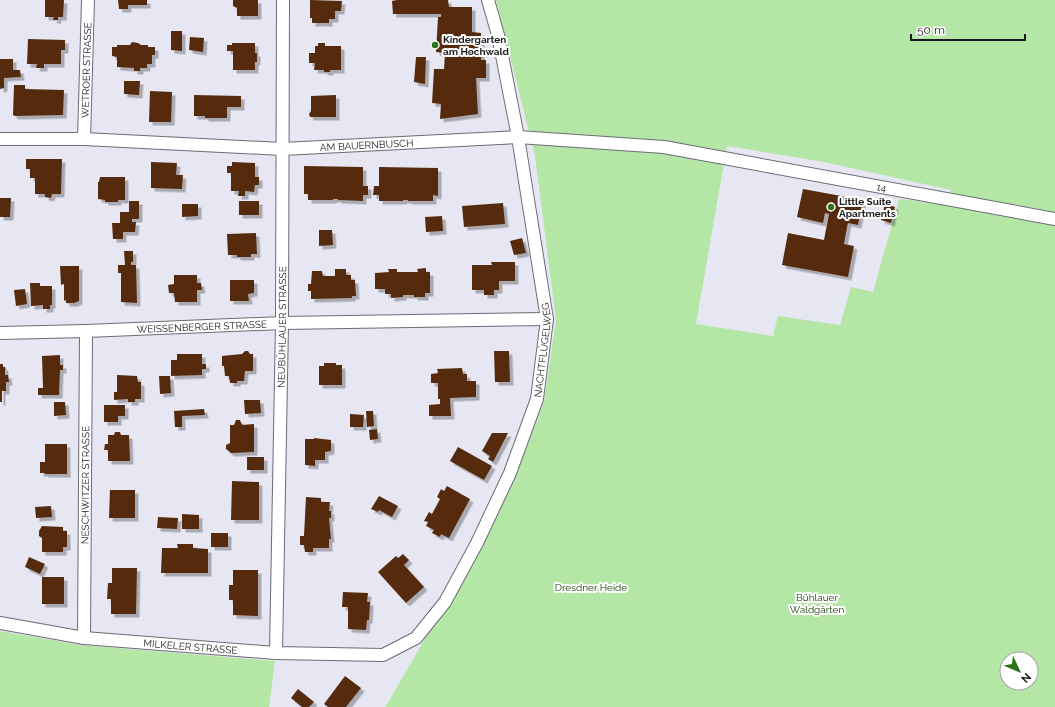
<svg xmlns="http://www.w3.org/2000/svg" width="1055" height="707" viewBox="0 0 1055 707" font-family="Raleway,sans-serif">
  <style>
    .green { fill: #b4e6a6; fill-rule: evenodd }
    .building { fill: #562b0e; filter: url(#shadow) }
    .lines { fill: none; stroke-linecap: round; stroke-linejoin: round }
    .minor-casing { stroke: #6b6c76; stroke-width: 14 }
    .minor { stroke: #fff; stroke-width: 12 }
    .poi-dot { fill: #2c751a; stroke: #fff; stroke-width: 1.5 }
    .labels { text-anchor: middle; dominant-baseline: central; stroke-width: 4; stroke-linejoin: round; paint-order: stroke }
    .poi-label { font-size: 10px; font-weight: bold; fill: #1c1c20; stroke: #fff; text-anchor: start }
    .street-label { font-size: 10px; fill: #1c1c20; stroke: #fff }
    .park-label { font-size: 10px; fill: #184009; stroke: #fff }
  </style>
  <defs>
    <filter id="shadow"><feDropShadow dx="3.5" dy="3.5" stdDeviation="0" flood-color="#0004"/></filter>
  </defs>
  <rect width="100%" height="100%" fill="#e6e7f3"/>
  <path class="green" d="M 496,0 L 1055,0 L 1055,707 L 385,707 L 389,701 L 481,542 L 515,478 L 544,402 L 556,320 L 535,156 ZM 727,146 L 824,162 L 951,190 L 946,205 L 899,199 L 873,292 L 851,287 L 840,325 L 778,316 L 773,336 L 696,324 ZM 1007,659 L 1031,659 L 1031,683 L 1007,683 Z
    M 0,631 L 80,645 L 275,661 L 269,707 L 0,707 Z"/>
  <path class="building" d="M 45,0 L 64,0 L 63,17 L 58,17 L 58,20 L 53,20 L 54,17 L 45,17 Z
    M 118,0 L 147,0 L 147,5 L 128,5 L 128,9 L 119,9 Z
    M 233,0 L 258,0 L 258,16 L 237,16 L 237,8 L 233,6 Z
    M 310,0 L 342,1 L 341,11 L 335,11 L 335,19 L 329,19 L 329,23 L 312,23 L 312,18 L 310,18 Z
    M 397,0 L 448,0 L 449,7 L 472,7 L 472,32 L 481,33 L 481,60 L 486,60 L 486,78 L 476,78 L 478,114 L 440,119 L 441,104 L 432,103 L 434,69 L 444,69 L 445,53 L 436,52 L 438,17 L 441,17 L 441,14 L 393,14 L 392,1 Z
    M 171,31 L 182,31 L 182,51 L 171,50 Z
    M 190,37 L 204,38 L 203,52 L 189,50 Z
    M 28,39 L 65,40 L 65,50 L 61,50 L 61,64 L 44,64 L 44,68 L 36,68 L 37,64 L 27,64 Z
    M 132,42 L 138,43 L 141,45 L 148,45 L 148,47 L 155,47 L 155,55 L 152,55 L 152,64 L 147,64 L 147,68 L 140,68 L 140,71 L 134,71 L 134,68 L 117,67 L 117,57 L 112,56 L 112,47 L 117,47 L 117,45 L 130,45 Z
    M 232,43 L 255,43 L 255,53 L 257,53 L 257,62 L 255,62 L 255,70 L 233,70 L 233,51 L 227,51 L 227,45 L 232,45 Z
    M 318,43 L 325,43 L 325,46 L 341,46 L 341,70 L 330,70 L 330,72 L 324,72 L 324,70 L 314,70 L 315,63 L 309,63 L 309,53 L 315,53 L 315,46 L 318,46 Z
    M 416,57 L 426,57 L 425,84 L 414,82 Z
    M 0,59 L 13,59 L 13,70 L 20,70 L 21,77 L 4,78 L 4,88 L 0,89 Z
    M 124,81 L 140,81 L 139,95 L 124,94 Z
    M 14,85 L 25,85 L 25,89 L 64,90 L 63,115 L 15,116 L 13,115 Z
    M 150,91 L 172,92 L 171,122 L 149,122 Z
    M 194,95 L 241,96 L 241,107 L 227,107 L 227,118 L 205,118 L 205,116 L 194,116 Z
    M 336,95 L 336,117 L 310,117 L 309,114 L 311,111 L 311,96 Z
    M 26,159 L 62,159 L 61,194 L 52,194 L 51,198 L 45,197 L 45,194 L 35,194 L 35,178 L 30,178 L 30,169 L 26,169 Z
    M 151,162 L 177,163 L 176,175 L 183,175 L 182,189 L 151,188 Z
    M 232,162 L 255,163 L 255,177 L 259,177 L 259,185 L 255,185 L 254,192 L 245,191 L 245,196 L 238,196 L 239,191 L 231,191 L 231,173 L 227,173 L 227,166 L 232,166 Z
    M 304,166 L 363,167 L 363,186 L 368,186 L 368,195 L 363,195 L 363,201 L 338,200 L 338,199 L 333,199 L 333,200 L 308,200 L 308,194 L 304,194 Z
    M 379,167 L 438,168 L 438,196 L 433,195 L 433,201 L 408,201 L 408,200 L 403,200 L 403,201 L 379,201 L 379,195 L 373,195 L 374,186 L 379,186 Z
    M 100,177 L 125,177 L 125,200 L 118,200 L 118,202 L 105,202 L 105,200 L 98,199 L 98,182 L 99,182 Z
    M 803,189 L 863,200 L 858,225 L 848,223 L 847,227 L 844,244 L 854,246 L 848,277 L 782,265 L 788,233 L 824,240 L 829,214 L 825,213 L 823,223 L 797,217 Z
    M 0,198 L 11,198 L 10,217 L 0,217 Z
    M 129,201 L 139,201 L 139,219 L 132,219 L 132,222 L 136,222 L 135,232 L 123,232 L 123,239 L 113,239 L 112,223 L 120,223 L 120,212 L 129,212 Z
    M 239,201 L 259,201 L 259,215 L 239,215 Z
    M 503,203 L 505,224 L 464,227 L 462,206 Z
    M 182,204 L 198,204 L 198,216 L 182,217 Z
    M 885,204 L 895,207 L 891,223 L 881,220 Z
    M 442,216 L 443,231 L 426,232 L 425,217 Z
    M 319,230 L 332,230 L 333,245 L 319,246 Z
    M 256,233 L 257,254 L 251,254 L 251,257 L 237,257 L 237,255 L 228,255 L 227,234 Z
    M 522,238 L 526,253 L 514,255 L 510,241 Z
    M 124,251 L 133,251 L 133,262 L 131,262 L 131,265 L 136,265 L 137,303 L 121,302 L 121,273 L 118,273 L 118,265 L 125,265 Z
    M 491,262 L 515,262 L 515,281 L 499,281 L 499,290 L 494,290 L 494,295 L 484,295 L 484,290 L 472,290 L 472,265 L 492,265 Z
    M 60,266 L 79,266 L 79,301 L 74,303 L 66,303 L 66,300 L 64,301 L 64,284 L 61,285 Z
    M 426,268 L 426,272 L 430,272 L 430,293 L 425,293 L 425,297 L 414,297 L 414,295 L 403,295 L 403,297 L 391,298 L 391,294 L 385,294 L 385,289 L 375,289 L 375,273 L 389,272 L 388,269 L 397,269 L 397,272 L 418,272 L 417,269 Z
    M 335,269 L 346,269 L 346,275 L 351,275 L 351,280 L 355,280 L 356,296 L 352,296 L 352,298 L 311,299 L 311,291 L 308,291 L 308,284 L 311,284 L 312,271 L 322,271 L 323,276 L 335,276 Z
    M 174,275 L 197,275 L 197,283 L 201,283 L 202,290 L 197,290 L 197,302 L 175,302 L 174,293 L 169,293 L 168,285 L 174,284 Z
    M 230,280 L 254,280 L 254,293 L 248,294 L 249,301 L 230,301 Z
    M 30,283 L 40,283 L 40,286 L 52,286 L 52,305 L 50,305 L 50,309 L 43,309 L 43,305 L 31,306 Z
    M 25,289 L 27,304 L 16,306 L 14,290 Z
    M 245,351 L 248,351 L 250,354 L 253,354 L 253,371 L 245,371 L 244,381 L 237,381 L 237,383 L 230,383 L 229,376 L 225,376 L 224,366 L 222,366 L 222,356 L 242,354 Z
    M 494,351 L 509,351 L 510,382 L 495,382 Z
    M 177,354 L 202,354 L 202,364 L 206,364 L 206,369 L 202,369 L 202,375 L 171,376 L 171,360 L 177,360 Z
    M 60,355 L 60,365 L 63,365 L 63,370 L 60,370 L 59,395 L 38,395 L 38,388 L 43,388 L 42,356 Z
    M 324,363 L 336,363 L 336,365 L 342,365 L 342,385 L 319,385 L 319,366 L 324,366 Z
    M 0,364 L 3,364 L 3,367 L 5,367 L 5,375 L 8,375 L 9,382 L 6,382 L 6,391 L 2,391 L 2,402 L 0,402 Z
    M 462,368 L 463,374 L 467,374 L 467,381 L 476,381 L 476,397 L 450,398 L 451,416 L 429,416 L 429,405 L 440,404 L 440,399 L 438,399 L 438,383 L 431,383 L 431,374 L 438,373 L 437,369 Z
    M 117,375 L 137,376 L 138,382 L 141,382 L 141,399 L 135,399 L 135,402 L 128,402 L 128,399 L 114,400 L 114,392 L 117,392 Z
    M 159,376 L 170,376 L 171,393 L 160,394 Z
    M 244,400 L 260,400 L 261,413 L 245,414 Z
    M 54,402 L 65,402 L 66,415 L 54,416 Z
    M 104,405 L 125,405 L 125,416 L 118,416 L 118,422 L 104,422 Z
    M 204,409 L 205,415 L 182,416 L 182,427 L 175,427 L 174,411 Z
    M 366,411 L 373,411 L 374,426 L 367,427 Z
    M 350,414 L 364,415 L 363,427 L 350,427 Z
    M 236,420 L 240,420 L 242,425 L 254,424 L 254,452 L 231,453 L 226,449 L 226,445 L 230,443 L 230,425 L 234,425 Z
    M 377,429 L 378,439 L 370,440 L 369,430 Z
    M 115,432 L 120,432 L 121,435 L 129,435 L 130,461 L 108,461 L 108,450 L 104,450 L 105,444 L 108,444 L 108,435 L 114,435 Z
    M 492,433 L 508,433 L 493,462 L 488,459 L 490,456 L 482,451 Z
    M 314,438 L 331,440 L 331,451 L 325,452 L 325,460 L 315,460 L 315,466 L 305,465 L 305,439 L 314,439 Z
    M 45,444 L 67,444 L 67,474 L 45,474 L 45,473 L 40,473 L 40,462 L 45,462 Z
    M 458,447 L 492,466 L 484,480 L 450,461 Z
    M 247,457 L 264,457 L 264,470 L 247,470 Z
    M 232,481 L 259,482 L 259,520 L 231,520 Z
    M 447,486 L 470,499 L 449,538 L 441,534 L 440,537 L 432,533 L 434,530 L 426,526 L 428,522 L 424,521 L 429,512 L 432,514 L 440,499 L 437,497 L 441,489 L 444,491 Z
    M 110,490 L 135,490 L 135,518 L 109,518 Z
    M 379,496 L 398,506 L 392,517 L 379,510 L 378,512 L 371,509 Z
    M 306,497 L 321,498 L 321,502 L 330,502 L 329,511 L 331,511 L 331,518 L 329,518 L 331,539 L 329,539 L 329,548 L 313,548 L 313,552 L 305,552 L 304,545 L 300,545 L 300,536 L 304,536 Z
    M 51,506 L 52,517 L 36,518 L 35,507 Z
    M 182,514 L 199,515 L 199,529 L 182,529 Z
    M 158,517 L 178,518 L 177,529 L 157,528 Z
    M 42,526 L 63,527 L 63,531 L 67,531 L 67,547 L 63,547 L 63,552 L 42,552 L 42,538 L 39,536 L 39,531 Z
    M 211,533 L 228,533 L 228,547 L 211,547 Z
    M 177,544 L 193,544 L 193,548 L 208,549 L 208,573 L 161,573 L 162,548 L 178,548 Z
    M 403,554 L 409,560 L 404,565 L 424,587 L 406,603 L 378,572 L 396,556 L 398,558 Z
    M 29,557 L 45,564 L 40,574 L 25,567 Z
    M 112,568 L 137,568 L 136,614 L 111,614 L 111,599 L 107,599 L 108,583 L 112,583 Z
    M 233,570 L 258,570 L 258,616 L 233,615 L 233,600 L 229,600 L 229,585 L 233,585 Z
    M 42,577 L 64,577 L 64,604 L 42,604 Z
    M 343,592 L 368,593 L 367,602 L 370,602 L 369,620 L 367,620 L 366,630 L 348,629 L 348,607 L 342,607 Z
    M 345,676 L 361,688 L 346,707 L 328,707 L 324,704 Z
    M 298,689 L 314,702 L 309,707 L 302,707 L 291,698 Z"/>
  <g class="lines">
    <defs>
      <g id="minor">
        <path id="s1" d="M 0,139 L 84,139 L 282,149 L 518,137 L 664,147 L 1055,219"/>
        <path id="s2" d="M 84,139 L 88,0"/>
        <path id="s3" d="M 0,333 L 86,331 L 282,323 L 547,319"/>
        <path id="s4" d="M 0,623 L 84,638 L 276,653 L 383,655 L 416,638 L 445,602 L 477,543 L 510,473 L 537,399 L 547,319 L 518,137 L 498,35 L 488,0"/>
        <path id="s5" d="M 84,638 L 86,331"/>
        <path id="s6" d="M 276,653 L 282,323 L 283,0"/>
      </g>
    </defs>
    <use href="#minor" class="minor-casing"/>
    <use href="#minor" class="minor"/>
  </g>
  <g class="poi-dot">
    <circle cx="435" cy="45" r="4"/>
    <circle cx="831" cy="207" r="4"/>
  </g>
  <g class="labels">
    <g class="poi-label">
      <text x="443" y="39">Kindergarten<tspan x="443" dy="12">am Hochwald</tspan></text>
      <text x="839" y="201">Little Suite<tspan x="839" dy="12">Apartments</tspan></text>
    </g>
    <g class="street-label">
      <text stroke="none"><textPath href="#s2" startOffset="69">WETROER STRASSE</textPath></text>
      <text stroke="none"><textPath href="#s1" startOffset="367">AM BAUERNBUSCH</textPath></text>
      <text stroke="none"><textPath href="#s1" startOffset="886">14</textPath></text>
      <text stroke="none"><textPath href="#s3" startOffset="202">WEISSENBERGER STRASSE</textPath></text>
      <text stroke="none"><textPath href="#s6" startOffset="326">NEUBÜHLAUER STRASSE</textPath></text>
      <text stroke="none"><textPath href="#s4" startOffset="741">NACHTFLÜGELWEG</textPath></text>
      <text stroke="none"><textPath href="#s5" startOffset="153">NESCHWITZER STRASSE</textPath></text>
      <text stroke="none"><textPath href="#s4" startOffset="192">MILKELER STRASSE</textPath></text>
    </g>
    <g class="park-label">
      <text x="591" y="587">Dresdner Heide</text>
      <text x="817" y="597">Bühlauer<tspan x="817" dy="12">Waldgärten</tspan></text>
    </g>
  </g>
  <g transform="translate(1019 671) rotate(134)"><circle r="19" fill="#ffffff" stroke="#a4a4a6"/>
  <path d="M0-3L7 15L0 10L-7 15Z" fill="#2c751a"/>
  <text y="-6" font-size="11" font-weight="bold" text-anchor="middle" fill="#1c1c20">N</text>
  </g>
  <path d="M911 34v6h114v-6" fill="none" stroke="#1c1c20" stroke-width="2"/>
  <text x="917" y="34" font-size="12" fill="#1c1c20" stroke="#ffffff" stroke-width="3" paint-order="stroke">50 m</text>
</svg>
